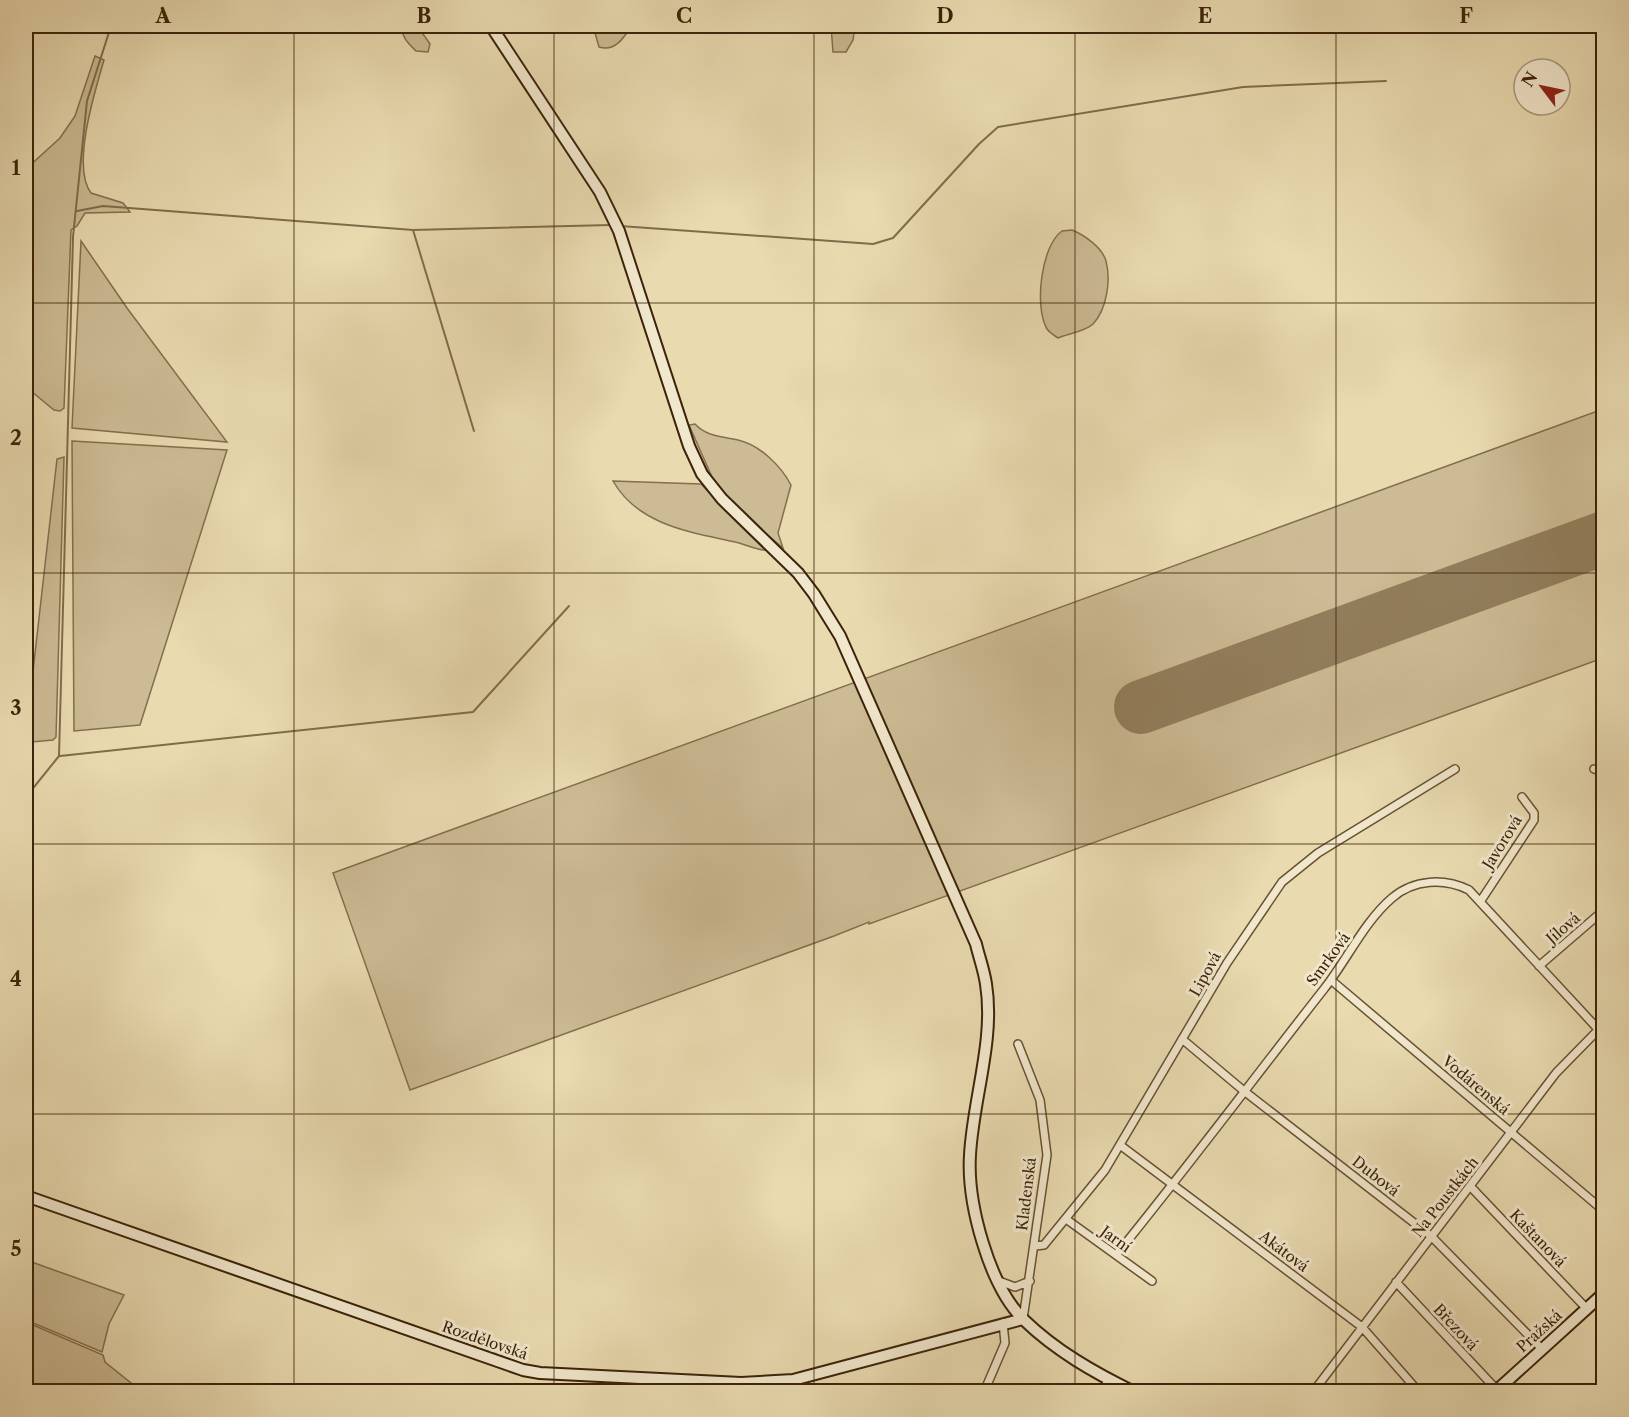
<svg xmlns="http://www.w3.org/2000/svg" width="1629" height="1417" viewBox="0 0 1629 1417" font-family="'Libre Caslon Text',serif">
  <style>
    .green { fill: #ccbb94; stroke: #846f4e; stroke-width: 1.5 }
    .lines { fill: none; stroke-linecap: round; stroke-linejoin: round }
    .stream { stroke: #806c4b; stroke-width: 2 }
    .runway { stroke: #927e5c; stroke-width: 54 }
    .street-casing { stroke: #675133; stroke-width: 10 }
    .secondary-casing { stroke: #3c2309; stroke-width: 14 }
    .street { stroke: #f1e7cc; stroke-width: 7 }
    .secondary { stroke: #f1e7cc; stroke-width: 10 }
    .grid { fill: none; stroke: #3c2309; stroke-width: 1.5; stroke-opacity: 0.55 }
    .labels { text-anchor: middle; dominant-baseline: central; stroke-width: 6; stroke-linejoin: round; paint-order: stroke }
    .street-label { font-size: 15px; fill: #3c2309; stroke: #f1e7cc }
    .neatline { fill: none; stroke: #3c2309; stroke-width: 2 }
    .grid-label { font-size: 20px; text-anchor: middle; font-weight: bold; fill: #3c2309 }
  </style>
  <rect width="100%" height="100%" fill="#e9dab0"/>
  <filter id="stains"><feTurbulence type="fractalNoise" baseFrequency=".00333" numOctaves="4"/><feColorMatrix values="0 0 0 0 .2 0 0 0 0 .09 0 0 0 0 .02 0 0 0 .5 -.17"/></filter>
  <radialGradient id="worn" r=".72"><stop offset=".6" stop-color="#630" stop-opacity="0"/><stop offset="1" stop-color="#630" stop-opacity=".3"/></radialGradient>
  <path class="green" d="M 403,26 C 419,25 421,31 430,44 L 428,52 L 416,51 C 409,44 400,36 403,26 Z
    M 593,26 L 631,26 C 624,38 615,52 599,47 Z
    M 831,26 L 855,26 L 853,40 L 846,52 L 833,52 Z
    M 95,56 L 104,60 C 95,91 71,167 91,193 L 123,203 L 130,212 L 85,213 L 77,226 L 71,230 L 64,408 L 60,411 L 54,410 L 26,387 L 26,169 L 60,138 L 75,116 Z
    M 1072,230 C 1084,235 1102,247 1106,261 C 1111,280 1107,309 1093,324 C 1086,331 1068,334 1058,338 C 1055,336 1050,333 1047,329 C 1034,307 1041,246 1062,231 Z
    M 81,241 L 127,308 L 227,442 L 72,428 Z
    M 1603,409 L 1603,658 L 869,924 L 869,922 L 834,936 L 410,1090 L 333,873 Z
    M 695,424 C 707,437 722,436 738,440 C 760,445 781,466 791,485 L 778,533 L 783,548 L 732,505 L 716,486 L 689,425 Z
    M 72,441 L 227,450 L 140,725 L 74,731 Z
    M 64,457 L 56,737 L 53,740 L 31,742 L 26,733 L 57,459 Z
    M 613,481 L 701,484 L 766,550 C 758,551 745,544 735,542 C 690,532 638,525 613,481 Z
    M 26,1260 L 124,1295 L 109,1324 L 102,1352 L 26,1320 Z
    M 26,1322 L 103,1355 L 105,1362 L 141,1391 L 26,1391 Z"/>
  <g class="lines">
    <path class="stream" d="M 77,211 L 103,206 L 413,230 L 611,225
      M 620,226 L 873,244 L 893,238 L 979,144 L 998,127 L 1243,87 L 1386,81
      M 413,230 L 474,431
      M 60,756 L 473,712 L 569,606
      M 26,797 L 59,756 L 73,237 L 87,101 L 111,26"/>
    <path class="runway" d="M 1141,707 L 1604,538"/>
    <defs>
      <path id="street" d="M 1594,769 L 1604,772
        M 1480,902 L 1534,820 L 1534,813 L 1522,797
        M 1539,966 L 1604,910
        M 1331,980 L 1604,1211
        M 1182,1039 L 1244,1091 L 1431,1236 L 1542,1349
        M 1018,1044 L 1040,1100 L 1047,1155 L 1023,1319
        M 1120,1145 L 1362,1327 L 1419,1392
        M 1470,1186 L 1587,1309
        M 1066,1219 L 1152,1281
        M 1035,1246 L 1044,1245 L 1105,1170 L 1227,963 L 1282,882 L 1318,853 L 1455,769
        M 1116,1255 C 1187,1168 1254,1078 1324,989 C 1347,960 1364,922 1392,898 C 1414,879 1444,878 1469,890 L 1598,1029 L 1604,1032
        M 999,1281 L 1015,1287 L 1030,1281
        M 1396,1282 L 1497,1390
        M 984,1392 L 1005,1343 L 1003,1323
        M 1103,1392 L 1108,1379
        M 1313,1392 L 1556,1073 L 1604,1024"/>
      <path id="secondary" d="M 491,26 L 600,192 L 619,231 L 689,446 L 702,474 L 722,499 L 798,573 L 814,594 L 840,636 L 976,944 C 979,957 984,970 986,984 C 995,1040 973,1099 970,1155 C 967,1203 989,1286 1024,1320 C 1056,1351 1095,1373 1134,1392
        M 26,1196 L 523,1370 L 540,1373 L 741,1383 L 793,1380 L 1023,1319
        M 1495,1392 L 1604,1293"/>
    </defs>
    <use href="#street" class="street-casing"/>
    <use href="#secondary" class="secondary-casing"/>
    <use href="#street" class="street"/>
    <use href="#secondary" class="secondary"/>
  </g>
  <path class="grid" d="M 294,26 L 294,1392M 554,26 L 554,1392M 814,26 L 814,1392M 1075,26 L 1075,1392M 1336,26 L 1336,1392M 26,303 L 1604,303M 26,573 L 1604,573M 26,844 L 1604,844M 26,1114 L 1604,1114"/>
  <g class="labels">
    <g class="street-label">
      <text transform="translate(1502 842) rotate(-58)">Javorová</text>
      <text transform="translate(1563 928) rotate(-41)">Jílová</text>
      <text transform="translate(1328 959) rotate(-54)">Smrková</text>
      <text transform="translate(1205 974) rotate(-61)">Lipová</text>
      <text transform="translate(1476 1085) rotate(40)">Vodárenská</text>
      <text transform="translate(1376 1176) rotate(38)">Dubová</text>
      <text transform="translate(1026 1194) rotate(-83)">Kladenská</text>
      <text transform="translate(1445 1197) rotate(-52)">Na Poustkách</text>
      <text transform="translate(1538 1238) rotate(46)">Kaštanová</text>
      <text transform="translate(1116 1239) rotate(36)">Jarní</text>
      <text transform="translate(1284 1251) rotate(37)">Akátová</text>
      <text transform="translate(1456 1327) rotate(47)">Březová</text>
      <text transform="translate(1539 1331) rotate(-42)">Pražská</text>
      <text transform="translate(485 1340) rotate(19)">Rozdělovská</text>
    </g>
  </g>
  <rect width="1629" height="1417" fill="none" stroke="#e9dab0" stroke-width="66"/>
  <g transform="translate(1542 87) rotate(302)"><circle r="28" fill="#f1e7cc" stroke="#a9997e" stroke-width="1.5"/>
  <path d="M0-4.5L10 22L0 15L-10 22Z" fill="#8f2418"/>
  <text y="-9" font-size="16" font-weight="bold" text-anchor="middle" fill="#3c2309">N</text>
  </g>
  <rect x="33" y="33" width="1563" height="1351" class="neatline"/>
  <g class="grid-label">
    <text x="163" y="23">A</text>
    <text x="424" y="23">B</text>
    <text x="684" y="23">C</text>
    <text x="945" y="23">D</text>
    <text x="1205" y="23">E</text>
    <text x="1466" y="23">F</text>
    <text x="16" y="175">1</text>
    <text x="16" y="445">2</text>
    <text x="16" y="715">3</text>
    <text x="16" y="986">4</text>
    <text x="16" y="1256">5</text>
  </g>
  <rect width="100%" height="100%" filter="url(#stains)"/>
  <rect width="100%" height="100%" fill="url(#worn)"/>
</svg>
